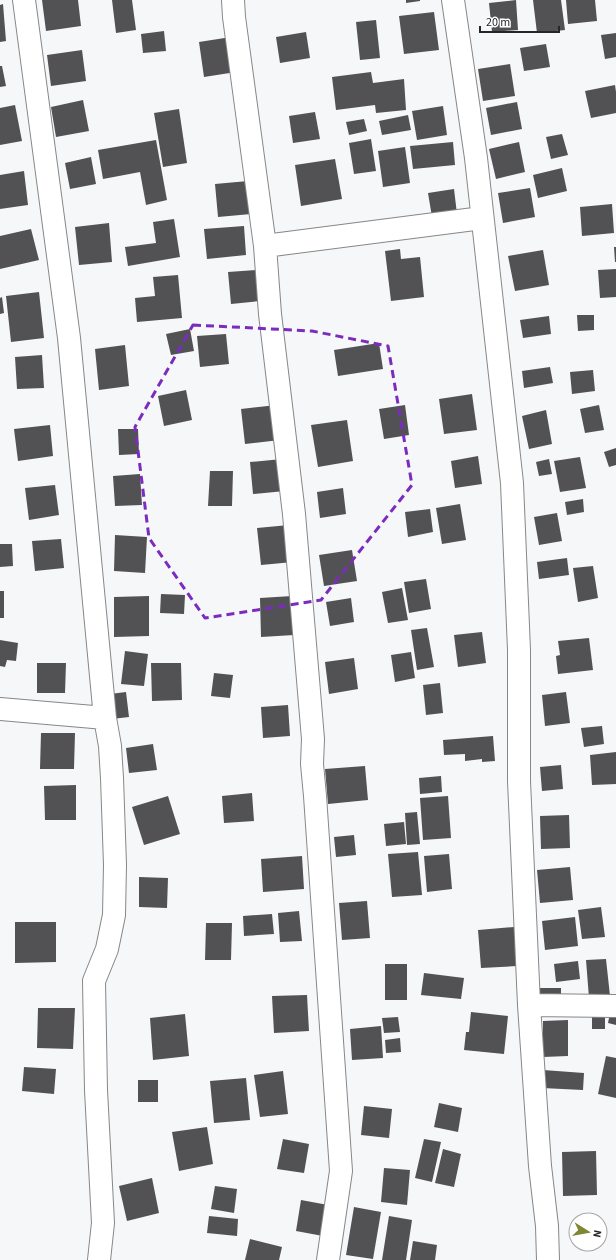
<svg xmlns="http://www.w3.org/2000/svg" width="616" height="1260" viewBox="0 0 616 1260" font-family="'Source Sans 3',sans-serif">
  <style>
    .building { fill: #525254 }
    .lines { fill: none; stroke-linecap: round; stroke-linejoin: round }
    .minor-casing { stroke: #868788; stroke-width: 24 }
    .minor { stroke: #fff; stroke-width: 22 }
    .marked { fill: none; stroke: #7b2cbf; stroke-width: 3; stroke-dasharray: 8 5; stroke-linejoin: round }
  </style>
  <rect width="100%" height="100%" fill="#f6f7f8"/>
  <path class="building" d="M 42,0 L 78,0 L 81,26 L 46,31 Z
    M 112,0 L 132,0 L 136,30 L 116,33 Z
    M 406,0 L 420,0 L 420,1 L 406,3 Z
    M 516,0 L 518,30 L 492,32 L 489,3 Z
    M 533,0 L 561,0 L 565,30 L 537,33 Z
    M 566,0 L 595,0 L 597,21 L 568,24 Z
    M 3,4 L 6,41 L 0,42 L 0,5 Z
    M 434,12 L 439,50 L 404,54 L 399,16 Z
    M 376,20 L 380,58 L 360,60 L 356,22 Z
    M 164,31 L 166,51 L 143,53 L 141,34 Z
    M 306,32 L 310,58 L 280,63 L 276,37 Z
    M 616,33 L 616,57 L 605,59 L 601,35 Z
    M 231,37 L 236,72 L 204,77 L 199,42 Z
    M 546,44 L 550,67 L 524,71 L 520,48 Z
    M 82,50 L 86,81 L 51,86 L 47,55 Z
    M 510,64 L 515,96 L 483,101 L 478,69 Z
    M 0,66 L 2,66 L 6,86 L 0,87 Z
    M 371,72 L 373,83 L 404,79 L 406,110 L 376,113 L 375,105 L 336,110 L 332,77 Z
    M 615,85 L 616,92 L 616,113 L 591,118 L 585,91 Z
    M 83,100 L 89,131 L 56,137 L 51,107 Z
    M 517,102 L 522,129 L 491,135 L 486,108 Z
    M 15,105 L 22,141 L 0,145 L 0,108 Z
    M 443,106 L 447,135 L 417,140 L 412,111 Z
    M 179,109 L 187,163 L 163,167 L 154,113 Z
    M 315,112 L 320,139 L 293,143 L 289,116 Z
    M 408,115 L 411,130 L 382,135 L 379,121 Z
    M 364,119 L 367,131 L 349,135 L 346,122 Z
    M 562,134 L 568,155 L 551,159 L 546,137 Z
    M 371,139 L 376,171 L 354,174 L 349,143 Z
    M 156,140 L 167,200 L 146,205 L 140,172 L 103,179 L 98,150 Z
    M 453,142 L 455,165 L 413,169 L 410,146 Z
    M 519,142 L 525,172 L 496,179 L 489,149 Z
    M 405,147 L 410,183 L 383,187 L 378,151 Z
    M 91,157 L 96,184 L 70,189 L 65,163 Z
    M 335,159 L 342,199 L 301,206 L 295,165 Z
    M 562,168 L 567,191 L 538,198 L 533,175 Z
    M 24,171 L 28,205 L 0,209 L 0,175 Z
    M 248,181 L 251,214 L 218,217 L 215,184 Z
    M 530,188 L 535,217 L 503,223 L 498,193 Z
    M 454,189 L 457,214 L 432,217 L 428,193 Z
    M 612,204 L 614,233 L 582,236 L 580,207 Z
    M 174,219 L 180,257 L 128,266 L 125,247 L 156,243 L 153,222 Z
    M 109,223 L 112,262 L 79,265 L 75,227 Z
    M 244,226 L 246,255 L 207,259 L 204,229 Z
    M 31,229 L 39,260 L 0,269 L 0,236 Z
    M 614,247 L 616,247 L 616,262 L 615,262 Z
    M 400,249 L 401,259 L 420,257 L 424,297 L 391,301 L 385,251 Z
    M 543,250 L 549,285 L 515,291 L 508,256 Z
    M 616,269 L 616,297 L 600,298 L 598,270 Z
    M 256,270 L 260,301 L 231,304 L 228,272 Z
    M 178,275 L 182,318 L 137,322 L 135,298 L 155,296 L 153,277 Z
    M 39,292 L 44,338 L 11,342 L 6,296 Z
    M 2,297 L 4,313 L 0,314 L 0,298 Z
    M 577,315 L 594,315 L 594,330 L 578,331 Z
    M 549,316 L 551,334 L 523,338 L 520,320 Z
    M 190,329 L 194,351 L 171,355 L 166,334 Z
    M 226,334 L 229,364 L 200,367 L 197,336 Z
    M 379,343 L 383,369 L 338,376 L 334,350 Z
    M 125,345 L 129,386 L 99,390 L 95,349 Z
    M 42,355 L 44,388 L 17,389 L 15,357 Z
    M 550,367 L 553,383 L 524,388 L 522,371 Z
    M 593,370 L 595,391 L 572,394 L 570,372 Z
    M 186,390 L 192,420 L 164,426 L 158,396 Z
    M 472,394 L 477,430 L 444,434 L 439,399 Z
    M 277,405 L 280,440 L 245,444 L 241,409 Z
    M 405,405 L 409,435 L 384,439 L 379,409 Z
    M 599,405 L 604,430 L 585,433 L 580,409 Z
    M 546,410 L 552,444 L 529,449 L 522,416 Z
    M 347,420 L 353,461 L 318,467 L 311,425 Z
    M 50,425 L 53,456 L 18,461 L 14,429 Z
    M 118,429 L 138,429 L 139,454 L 119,455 Z
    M 616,448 L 616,465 L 609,467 L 604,452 Z
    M 478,456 L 482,484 L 455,488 L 451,461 Z
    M 580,457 L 586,488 L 560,492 L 554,461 Z
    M 282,459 L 285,491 L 253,494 L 250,462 Z
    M 549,459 L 552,474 L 539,476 L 536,462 Z
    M 210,471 L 233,471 L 232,506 L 208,506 Z
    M 140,474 L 142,505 L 115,506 L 113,476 Z
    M 55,485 L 59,515 L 29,520 L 25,488 Z
    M 343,488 L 346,514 L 320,518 L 317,492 Z
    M 583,499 L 584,512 L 567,515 L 565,502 Z
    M 460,504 L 466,540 L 442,544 L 436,508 Z
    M 430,509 L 433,532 L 408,537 L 405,512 Z
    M 557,513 L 562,541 L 539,545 L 534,517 Z
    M 289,525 L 293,562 L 261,565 L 257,528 Z
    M 115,535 L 147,537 L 145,573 L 114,571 Z
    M 61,539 L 64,568 L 35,571 L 32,541 Z
    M 0,544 L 12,544 L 13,566 L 0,567 Z
    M 352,550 L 357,581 L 324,586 L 319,555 Z
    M 567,558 L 569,575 L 539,579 L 537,562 Z
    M 593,566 L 598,598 L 578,602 L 573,568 Z
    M 426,579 L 431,609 L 409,613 L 404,582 Z
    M 402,588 L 408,620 L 388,623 L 382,592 Z
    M 0,591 L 4,591 L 4,618 L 0,618 Z
    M 161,594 L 185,595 L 184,614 L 160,613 Z
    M 149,596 L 149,636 L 114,637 L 114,597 Z
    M 292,596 L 294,635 L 261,637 L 260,598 Z
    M 351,598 L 354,622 L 330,626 L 326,602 Z
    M 427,628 L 434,667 L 417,670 L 411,630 Z
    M 482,632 L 486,663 L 458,667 L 454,635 Z
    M 589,638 L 593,670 L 558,674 L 556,656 L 560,655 L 558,641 Z
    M 0,640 L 18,643 L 16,661 L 7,660 L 5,667 L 0,666 Z
    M 125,651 L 148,654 L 144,686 L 121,684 Z
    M 411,652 L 415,678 L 395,682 L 391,655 Z
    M 354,658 L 358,689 L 329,694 L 325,662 Z
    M 37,663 L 66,663 L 65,693 L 37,693 Z
    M 151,663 L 181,663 L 182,700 L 152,701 Z
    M 214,673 L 233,675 L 230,698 L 211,696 Z
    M 440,683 L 443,713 L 426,715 L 423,685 Z
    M 126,692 L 129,717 L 112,719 L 110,694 Z
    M 566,692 L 570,723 L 545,726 L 542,695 Z
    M 288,705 L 290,736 L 263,738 L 261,707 Z
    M 602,726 L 604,744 L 584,747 L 581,728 Z
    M 41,733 L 75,733 L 74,769 L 40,769 Z
    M 493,736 L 495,761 L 482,762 L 482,759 L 465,761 L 465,754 L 444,755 L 443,740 Z
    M 153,744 L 157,770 L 129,773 L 126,748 Z
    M 616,752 L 616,784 L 592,785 L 590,755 Z
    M 561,765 L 563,789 L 542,791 L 540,767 Z
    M 365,766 L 368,800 L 328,804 L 325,769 Z
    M 441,776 L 442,792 L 420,794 L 419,778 Z
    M 76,785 L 76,820 L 45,820 L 44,786 Z
    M 252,793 L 254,821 L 224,823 L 222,796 Z
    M 168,796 L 180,834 L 144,845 L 132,807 Z
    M 448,796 L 451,838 L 423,840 L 420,798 Z
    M 417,812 L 420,844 L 407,845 L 405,813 Z
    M 569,815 L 570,848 L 541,849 L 540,816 Z
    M 404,822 L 406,844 L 386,846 L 384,824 Z
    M 354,835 L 356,855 L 336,857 L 334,837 Z
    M 418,852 L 422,895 L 392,897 L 388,854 Z
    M 449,854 L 452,889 L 427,892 L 424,856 Z
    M 302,856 L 304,889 L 263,892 L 261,859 Z
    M 570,867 L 573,900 L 540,903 L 537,870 Z
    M 139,877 L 168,878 L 167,908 L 139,907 Z
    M 367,901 L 370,938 L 342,940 L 339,903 Z
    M 601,907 L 605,937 L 582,939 L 578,910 Z
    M 299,911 L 302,941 L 280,942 L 278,913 Z
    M 272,914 L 274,934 L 244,936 L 243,916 Z
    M 575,917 L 578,946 L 545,950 L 542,921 Z
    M 15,922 L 56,922 L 56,962 L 15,963 Z
    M 206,923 L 232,923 L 231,960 L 205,960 Z
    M 514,927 L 517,966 L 481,968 L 478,930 Z
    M 606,959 L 610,996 L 589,998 L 586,960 Z
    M 578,961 L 580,979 L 556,982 L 554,964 Z
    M 385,964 L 407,964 L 407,1000 L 385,1000 Z
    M 424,973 L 464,978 L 461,999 L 421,995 Z
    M 540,988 L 561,988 L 561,1000 L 539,999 Z
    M 307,995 L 309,1031 L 274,1033 L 272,996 Z
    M 38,1008 L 75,1008 L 73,1049 L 37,1048 Z
    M 471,1012 L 508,1016 L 504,1054 L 464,1050 L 466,1032 L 469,1032 Z
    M 610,1013 L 616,1014 L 616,1025 L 608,1023 Z
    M 185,1014 L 189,1056 L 153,1060 L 150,1018 Z
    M 592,1014 L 605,1014 L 605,1029 L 592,1029 Z
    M 398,1017 L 400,1032 L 384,1033 L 382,1018 Z
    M 568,1020 L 568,1056 L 543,1057 L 543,1021 Z
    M 381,1026 L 383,1058 L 352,1060 L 350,1029 Z
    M 400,1038 L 401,1052 L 386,1053 L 385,1040 Z
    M 606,1056 L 616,1058 L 616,1098 L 598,1094 Z
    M 24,1067 L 56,1069 L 54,1094 L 22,1091 Z
    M 543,1070 L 584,1073 L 583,1090 L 542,1088 Z
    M 283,1071 L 288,1114 L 260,1117 L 254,1075 Z
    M 246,1078 L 250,1120 L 214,1123 L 210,1081 Z
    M 138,1080 L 158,1080 L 158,1102 L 138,1102 Z
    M 439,1103 L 462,1108 L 458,1132 L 434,1127 Z
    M 364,1106 L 392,1109 L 389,1138 L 361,1135 Z
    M 207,1127 L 213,1164 L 179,1171 L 172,1132 Z
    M 283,1139 L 309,1144 L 304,1173 L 277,1169 Z
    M 424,1139 L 441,1142 L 432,1182 L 415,1178 Z
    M 443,1149 L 461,1154 L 454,1187 L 435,1183 Z
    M 596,1151 L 597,1195 L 563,1196 L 562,1152 Z
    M 384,1168 L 410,1170 L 407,1205 L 381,1202 Z
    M 152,1178 L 159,1213 L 127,1221 L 119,1186 Z
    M 215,1186 L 237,1189 L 234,1213 L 211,1209 Z
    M 301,1200 L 328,1205 L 323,1236 L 296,1231 Z
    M 354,1207 L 381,1212 L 373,1259 L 346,1255 Z
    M 209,1216 L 238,1219 L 237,1236 L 207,1233 Z
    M 389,1216 L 412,1220 L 406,1260 L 382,1260 Z
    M 250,1239 L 282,1247 L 279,1260 L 245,1260 Z
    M 413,1241 L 437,1245 L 435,1260 L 410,1260 Z"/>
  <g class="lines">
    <defs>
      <path id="minor" d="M 24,0 L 69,338 L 105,718 L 110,746 L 112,778 L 115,865 L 114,915 L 107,949 L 94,981 L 96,1090 L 103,1223 L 99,1260
        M 233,0 L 234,17 L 265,246 L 270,314 L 294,514 L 313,739 L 312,764 L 315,796 L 341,1171 L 328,1260
        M 453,0 L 476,158 L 512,483 L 519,650 L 519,781 L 529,1005 L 540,1166 L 547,1226 L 548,1260
        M 265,246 L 482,218
        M 0,709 L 105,718
        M 529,1005 L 616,1006"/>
    </defs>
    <use href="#minor" class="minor-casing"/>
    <use href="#minor" class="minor"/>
  </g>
  <path class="marked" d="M 193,325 L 312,331 L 388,346 L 412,485 L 321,600 L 205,618 L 149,538 L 135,427 Z"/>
  <g transform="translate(588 1232) rotate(101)"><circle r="19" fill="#ffffff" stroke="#a8a8a8"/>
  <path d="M0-3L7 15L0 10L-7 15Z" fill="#808732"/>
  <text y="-6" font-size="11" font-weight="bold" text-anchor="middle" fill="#262626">N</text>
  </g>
  <path d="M480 26v6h79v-6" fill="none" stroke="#262626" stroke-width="2"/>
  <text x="486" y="26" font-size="12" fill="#262626" stroke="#ffffff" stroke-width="3" paint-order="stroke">20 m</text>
</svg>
